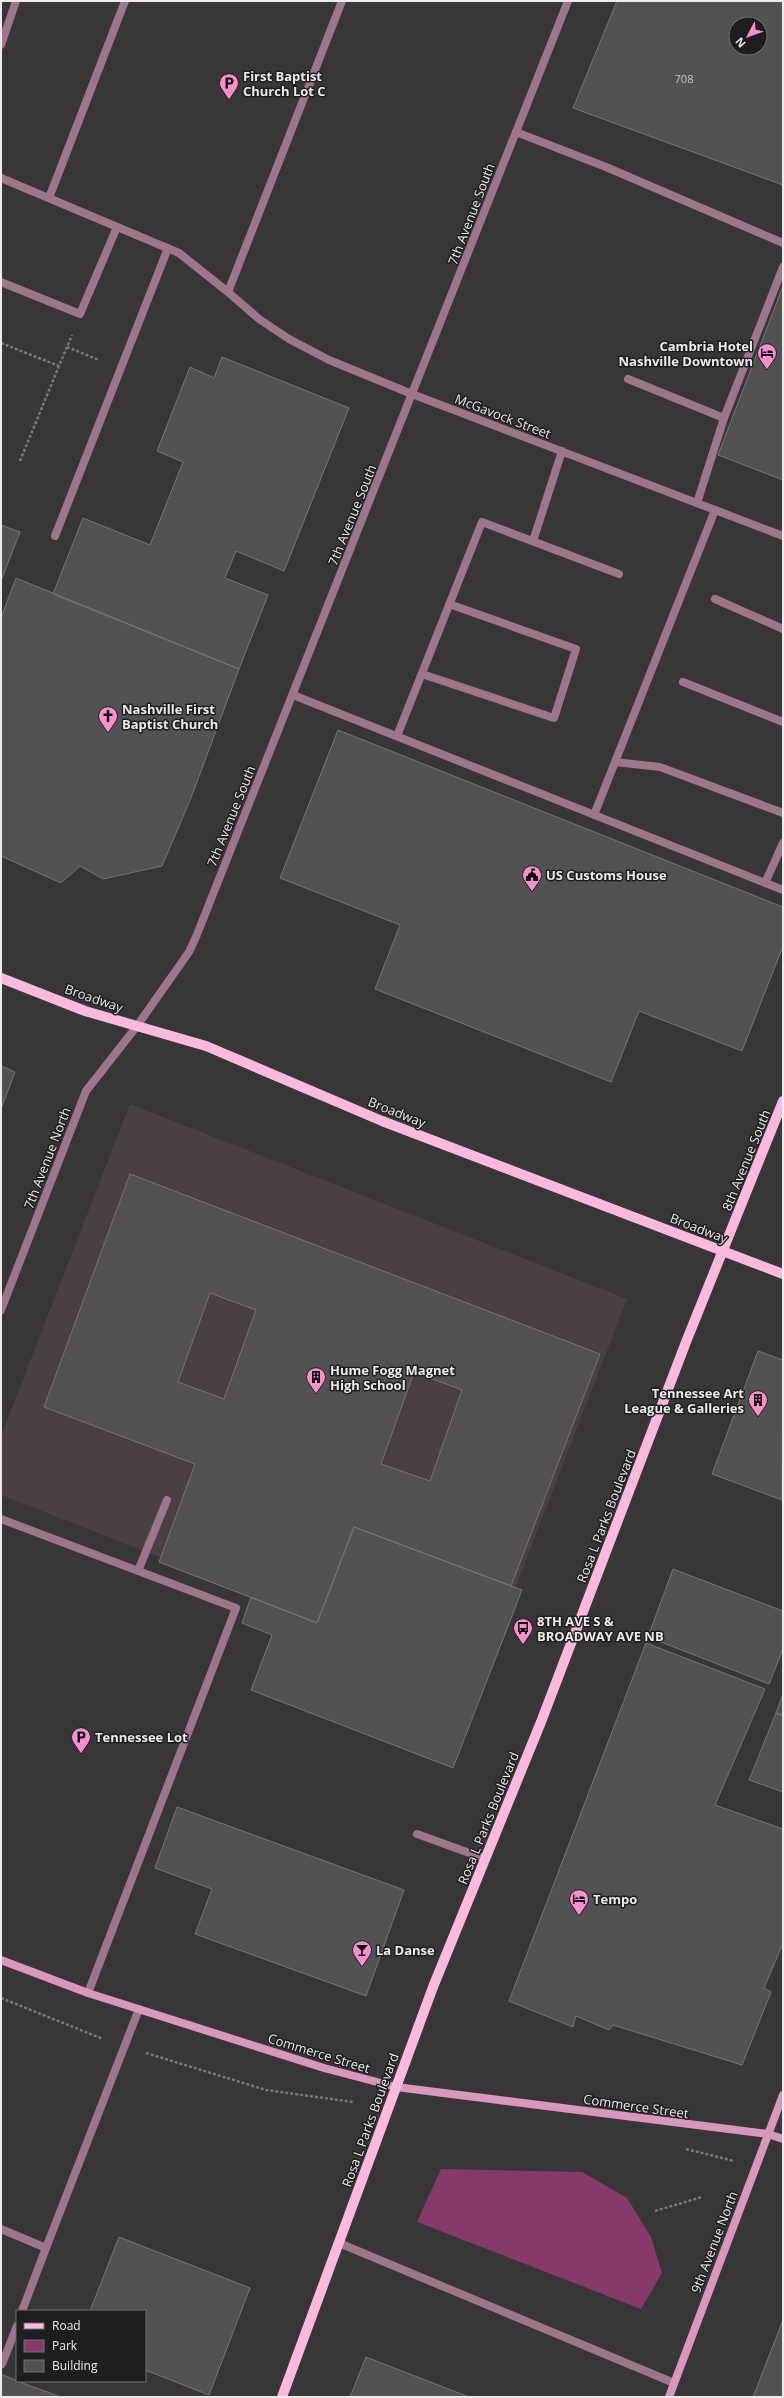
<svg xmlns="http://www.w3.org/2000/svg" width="784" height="2398" viewBox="0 0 784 2398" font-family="'Open Sans',sans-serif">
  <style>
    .built { fill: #484043 }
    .green { fill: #863a69 }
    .building { fill: #545152; stroke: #787476; fill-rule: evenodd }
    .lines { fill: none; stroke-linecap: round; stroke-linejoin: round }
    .path { stroke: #797778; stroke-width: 2.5; stroke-dasharray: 3 2; stroke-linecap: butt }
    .lane { stroke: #9d768c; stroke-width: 8 }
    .street { stroke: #9d768c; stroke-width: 8 }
    .secondary { stroke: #d798bb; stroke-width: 8 }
    .primary { stroke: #fab9dd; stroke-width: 10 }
    .labels { text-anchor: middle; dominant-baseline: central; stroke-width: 3; stroke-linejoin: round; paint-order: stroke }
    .number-label { font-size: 11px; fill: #c7c4c6 }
    .poi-label { font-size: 13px; font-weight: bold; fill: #edebec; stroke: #1f1e1e; text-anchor: start }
    .street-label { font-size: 13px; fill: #edebec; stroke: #1f1e1e }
  </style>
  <rect width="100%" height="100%" fill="#393637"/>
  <path class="built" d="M 130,1104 L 627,1299 L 479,1682 L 1,1495 L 1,1436 Z"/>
  <path class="green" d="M 441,2169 L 582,2172 L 627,2198 L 651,2237 L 662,2273 L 641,2309 L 417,2222 Z"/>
  <path class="building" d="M 617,1 L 783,1 L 783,185 L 573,108 ZM 736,24 L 760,24 L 760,48 L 736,48 Z
    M 783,286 L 783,480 L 718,455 Z
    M 222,357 L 349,408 L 284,571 L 236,551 L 225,578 L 268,595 L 239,669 L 53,594 L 83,518 L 150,545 L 183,462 L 157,451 L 190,367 L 214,378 Z
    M 1,525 L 20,532 L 1,581 Z
    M 16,578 L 239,669 L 191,798 L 162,866 L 103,879 L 80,866 L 61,883 L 1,856 L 1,618 Z
    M 338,730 L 783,907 L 783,946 L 742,1051 L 639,1011 L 611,1082 L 375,989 L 400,925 L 280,878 Z
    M 1,1066 L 15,1072 L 1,1109 Z
    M 130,1174 L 600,1354 L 511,1586 L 354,1527 L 317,1623 L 159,1562 L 195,1464 L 44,1407 ZM 210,1293 L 256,1310 L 224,1399 L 178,1382 ZM 414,1372 L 462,1390 L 430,1481 L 381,1464 Z
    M 758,1351 L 783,1360 L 782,1500 L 712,1474 Z
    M 354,1527 L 522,1590 L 453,1768 L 251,1690 L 272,1635 L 242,1623 L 251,1597 L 317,1623 Z
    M 673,1569 L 783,1611 L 783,1649 L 769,1684 L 648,1637 Z
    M 646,1643 L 765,1689 L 715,1805 L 783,1829 L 783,1943 L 764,1988 L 771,1992 L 742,2065 L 613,2025 L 609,2030 L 576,2016 L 573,2027 L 509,2001 Z
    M 783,1694 L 783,1716 L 776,1713 Z
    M 776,1713 L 783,1716 L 783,1792 L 749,1780 Z
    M 177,1807 L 404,1890 L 366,1996 L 195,1934 L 212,1889 L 155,1868 Z
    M 119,2237 L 250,2288 L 209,2395 L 145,2370 L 145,2311 L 90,2311 Z
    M 783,2320 L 783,2397 L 753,2397 Z
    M 366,2357 L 469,2397 L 350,2397 Z
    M 1,2374 L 17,2381 L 61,2397 L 1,2397 Z"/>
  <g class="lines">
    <path class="path" d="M 1,343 L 59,366 L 72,335
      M 67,347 L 99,360
      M 20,461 L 59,366
      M 1,1998 L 103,2039
      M 146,2053 L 266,2090 L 353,2102
      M 686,2149 L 734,2161
      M 655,2211 L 702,2197"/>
    <path class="lane" d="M 1,45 L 16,1
      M 516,132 L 606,167 L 783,243
      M 1,178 L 179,253 L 228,292 L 342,1
      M 49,198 L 125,1
      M 1,282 L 80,314 L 117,227
      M 628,379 L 724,418
      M 697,503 L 724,418 L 783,267
      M 55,536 L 168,248
      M 533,541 L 562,451
      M 715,599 L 783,629
      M 422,674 L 554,718 L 576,649 L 449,604
      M 683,682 L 783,722
      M 293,695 L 783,890
      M 397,736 L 482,522 L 619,574
      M 615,762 L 660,767 L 783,813
      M 594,815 L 715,510
      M 765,883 L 783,843
      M 1,1519 L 236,1608 L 88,1993
      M 138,1571 L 167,1500
      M 417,1834 L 486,1859
      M 1,2229 L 46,2248 L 139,2009
      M 339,2243 L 674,2383
      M 22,2311 L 46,2248
      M 2,2364 L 17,2326"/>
    <path class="street" d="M 228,292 L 259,319 L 289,339 L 329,360 L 412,394 L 783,536
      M 1,1310 L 86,1091 L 137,1026 L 189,952 L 196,937 L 568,1"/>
    <path class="secondary" d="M 1,1960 L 88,1993 L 324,2068 L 396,2087 L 768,2134 L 783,2139
      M 669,2397 L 783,2095"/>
    <path class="primary" d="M 1,978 L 85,1011 L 206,1046 L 382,1121 L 783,1274
      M 282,2397 L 433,1987 L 541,1722 L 686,1342 L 783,1101"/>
  </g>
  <defs>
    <symbol id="parking-pin" viewBox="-11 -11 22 30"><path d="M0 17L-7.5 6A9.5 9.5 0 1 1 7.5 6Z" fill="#f790cd" stroke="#1f1e1e"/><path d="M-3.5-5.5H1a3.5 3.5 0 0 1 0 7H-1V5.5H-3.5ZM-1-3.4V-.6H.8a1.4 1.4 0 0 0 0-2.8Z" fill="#111"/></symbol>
    <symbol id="hotel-pin" viewBox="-11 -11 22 30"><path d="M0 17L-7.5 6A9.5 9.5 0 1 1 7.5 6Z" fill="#f790cd" stroke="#1f1e1e"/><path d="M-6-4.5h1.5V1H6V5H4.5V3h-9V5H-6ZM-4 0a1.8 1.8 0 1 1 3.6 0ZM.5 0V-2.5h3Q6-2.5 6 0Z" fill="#111"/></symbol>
    <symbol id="church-pin" viewBox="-11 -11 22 30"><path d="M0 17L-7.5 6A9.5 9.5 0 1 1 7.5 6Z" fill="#f790cd" stroke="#1f1e1e"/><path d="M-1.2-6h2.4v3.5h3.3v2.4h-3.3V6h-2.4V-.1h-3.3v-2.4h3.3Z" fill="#111"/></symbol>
    <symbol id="civic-pin" viewBox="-11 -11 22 30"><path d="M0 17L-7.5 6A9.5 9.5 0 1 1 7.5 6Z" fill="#f790cd" stroke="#1f1e1e"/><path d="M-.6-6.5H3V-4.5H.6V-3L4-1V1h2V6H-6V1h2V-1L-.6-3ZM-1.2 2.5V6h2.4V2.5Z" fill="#111"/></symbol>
    <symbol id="building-pin" viewBox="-11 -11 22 30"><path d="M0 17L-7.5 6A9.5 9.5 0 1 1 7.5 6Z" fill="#f790cd" stroke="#1f1e1e"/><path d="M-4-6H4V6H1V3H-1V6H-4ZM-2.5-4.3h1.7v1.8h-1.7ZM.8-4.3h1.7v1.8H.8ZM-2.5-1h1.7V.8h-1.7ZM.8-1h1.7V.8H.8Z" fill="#111"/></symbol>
    <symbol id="bus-pin" viewBox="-11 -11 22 30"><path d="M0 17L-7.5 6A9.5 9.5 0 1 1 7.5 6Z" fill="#f790cd" stroke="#1f1e1e"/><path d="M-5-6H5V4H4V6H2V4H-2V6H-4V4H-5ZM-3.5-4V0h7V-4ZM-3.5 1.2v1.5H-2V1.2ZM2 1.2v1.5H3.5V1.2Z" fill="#111"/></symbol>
    <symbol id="bar-pin" viewBox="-11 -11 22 30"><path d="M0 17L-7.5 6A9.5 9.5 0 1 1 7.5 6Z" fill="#f790cd" stroke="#1f1e1e"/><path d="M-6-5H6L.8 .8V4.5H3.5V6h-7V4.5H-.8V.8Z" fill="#111"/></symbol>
  </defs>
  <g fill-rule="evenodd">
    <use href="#parking-pin" x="218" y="72" width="22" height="30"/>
    <use href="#hotel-pin" x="756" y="342" width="22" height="30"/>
    <use href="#church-pin" x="97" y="705" width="22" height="30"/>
    <use href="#civic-pin" x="521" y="864" width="22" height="30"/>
    <use href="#building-pin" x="305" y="1366" width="22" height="30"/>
    <use href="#building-pin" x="747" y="1389" width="22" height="30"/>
    <use href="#bus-pin" x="512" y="1617" width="22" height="30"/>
    <use href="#parking-pin" x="70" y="1726" width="22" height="30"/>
    <use href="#hotel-pin" x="568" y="1888" width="22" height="30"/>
    <use href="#bar-pin" x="351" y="1939" width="22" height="30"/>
  </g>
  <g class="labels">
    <g class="number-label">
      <text x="684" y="78">708</text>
    </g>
    <g class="poi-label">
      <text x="243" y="76">First Baptist<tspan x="243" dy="15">Church Lot C</tspan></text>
      <text x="753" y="346" text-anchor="end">Cambria Hotel<tspan x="753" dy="15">Nashville Downtown</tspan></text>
      <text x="122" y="709">Nashville First<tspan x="122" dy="15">Baptist Church</tspan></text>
      <text x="546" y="875">US Customs House</text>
      <text x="330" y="1370">Hume Fogg Magnet<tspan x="330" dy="15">High School</tspan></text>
      <text x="744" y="1393" text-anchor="end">Tennessee Art<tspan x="744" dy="15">League &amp; Galleries</tspan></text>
      <text x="537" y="1621">8TH AVE S &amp;<tspan x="537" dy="15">BROADWAY AVE NB</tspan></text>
      <text x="95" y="1737">Tennessee Lot</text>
      <text x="593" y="1899">Tempo</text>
      <text x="376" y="1950">La Danse</text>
    </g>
    <g class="street-label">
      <text transform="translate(471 214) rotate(-69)">7th Avenue South</text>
      <text transform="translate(503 416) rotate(21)">McGavock Street</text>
      <text transform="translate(352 515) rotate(-68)">7th Avenue South</text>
      <text transform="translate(231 816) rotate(-68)">7th Avenue South</text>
      <text transform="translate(94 998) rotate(19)">Broadway</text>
      <text transform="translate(397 1112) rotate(22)">Broadway</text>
      <text transform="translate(47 1158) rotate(-69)">7th Avenue North</text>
      <text transform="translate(746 1160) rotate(-68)">8th Avenue South</text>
      <text transform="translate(699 1228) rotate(21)">Broadway</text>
      <text transform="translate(606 1516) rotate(-69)">Rosa L Parks Boulevard</text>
      <text transform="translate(488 1818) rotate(-68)">Rosa L Parks Boulevard</text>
      <text transform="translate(319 2053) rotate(17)">Commerce Street</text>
      <text transform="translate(636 2106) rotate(8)">Commerce Street</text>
      <text transform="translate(370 2120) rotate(-70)">Rosa L Parks Boulevard</text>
      <text transform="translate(714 2242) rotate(-69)">9th Avenue North</text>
    </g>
  </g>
  <rect width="784" height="2398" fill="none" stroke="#edebec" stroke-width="4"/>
  <rect x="16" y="2310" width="130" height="72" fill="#1f1e1e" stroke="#717070"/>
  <rect x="24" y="2323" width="20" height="6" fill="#fab9dd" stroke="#717070"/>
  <text x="52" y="2330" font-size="12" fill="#edebec">Road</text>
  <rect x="24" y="2340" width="20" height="12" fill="#863a69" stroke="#717070"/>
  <text x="52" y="2350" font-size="12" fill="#edebec">Park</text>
  <rect x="24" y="2360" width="20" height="12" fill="#545152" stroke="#717070"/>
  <text x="52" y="2370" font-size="12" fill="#edebec">Building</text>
  <g transform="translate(748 36) rotate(229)"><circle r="19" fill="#1f1e1e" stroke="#717070"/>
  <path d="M0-3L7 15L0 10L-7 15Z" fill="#f790cd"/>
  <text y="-6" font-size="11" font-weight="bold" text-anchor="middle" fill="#edebec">N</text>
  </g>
</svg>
